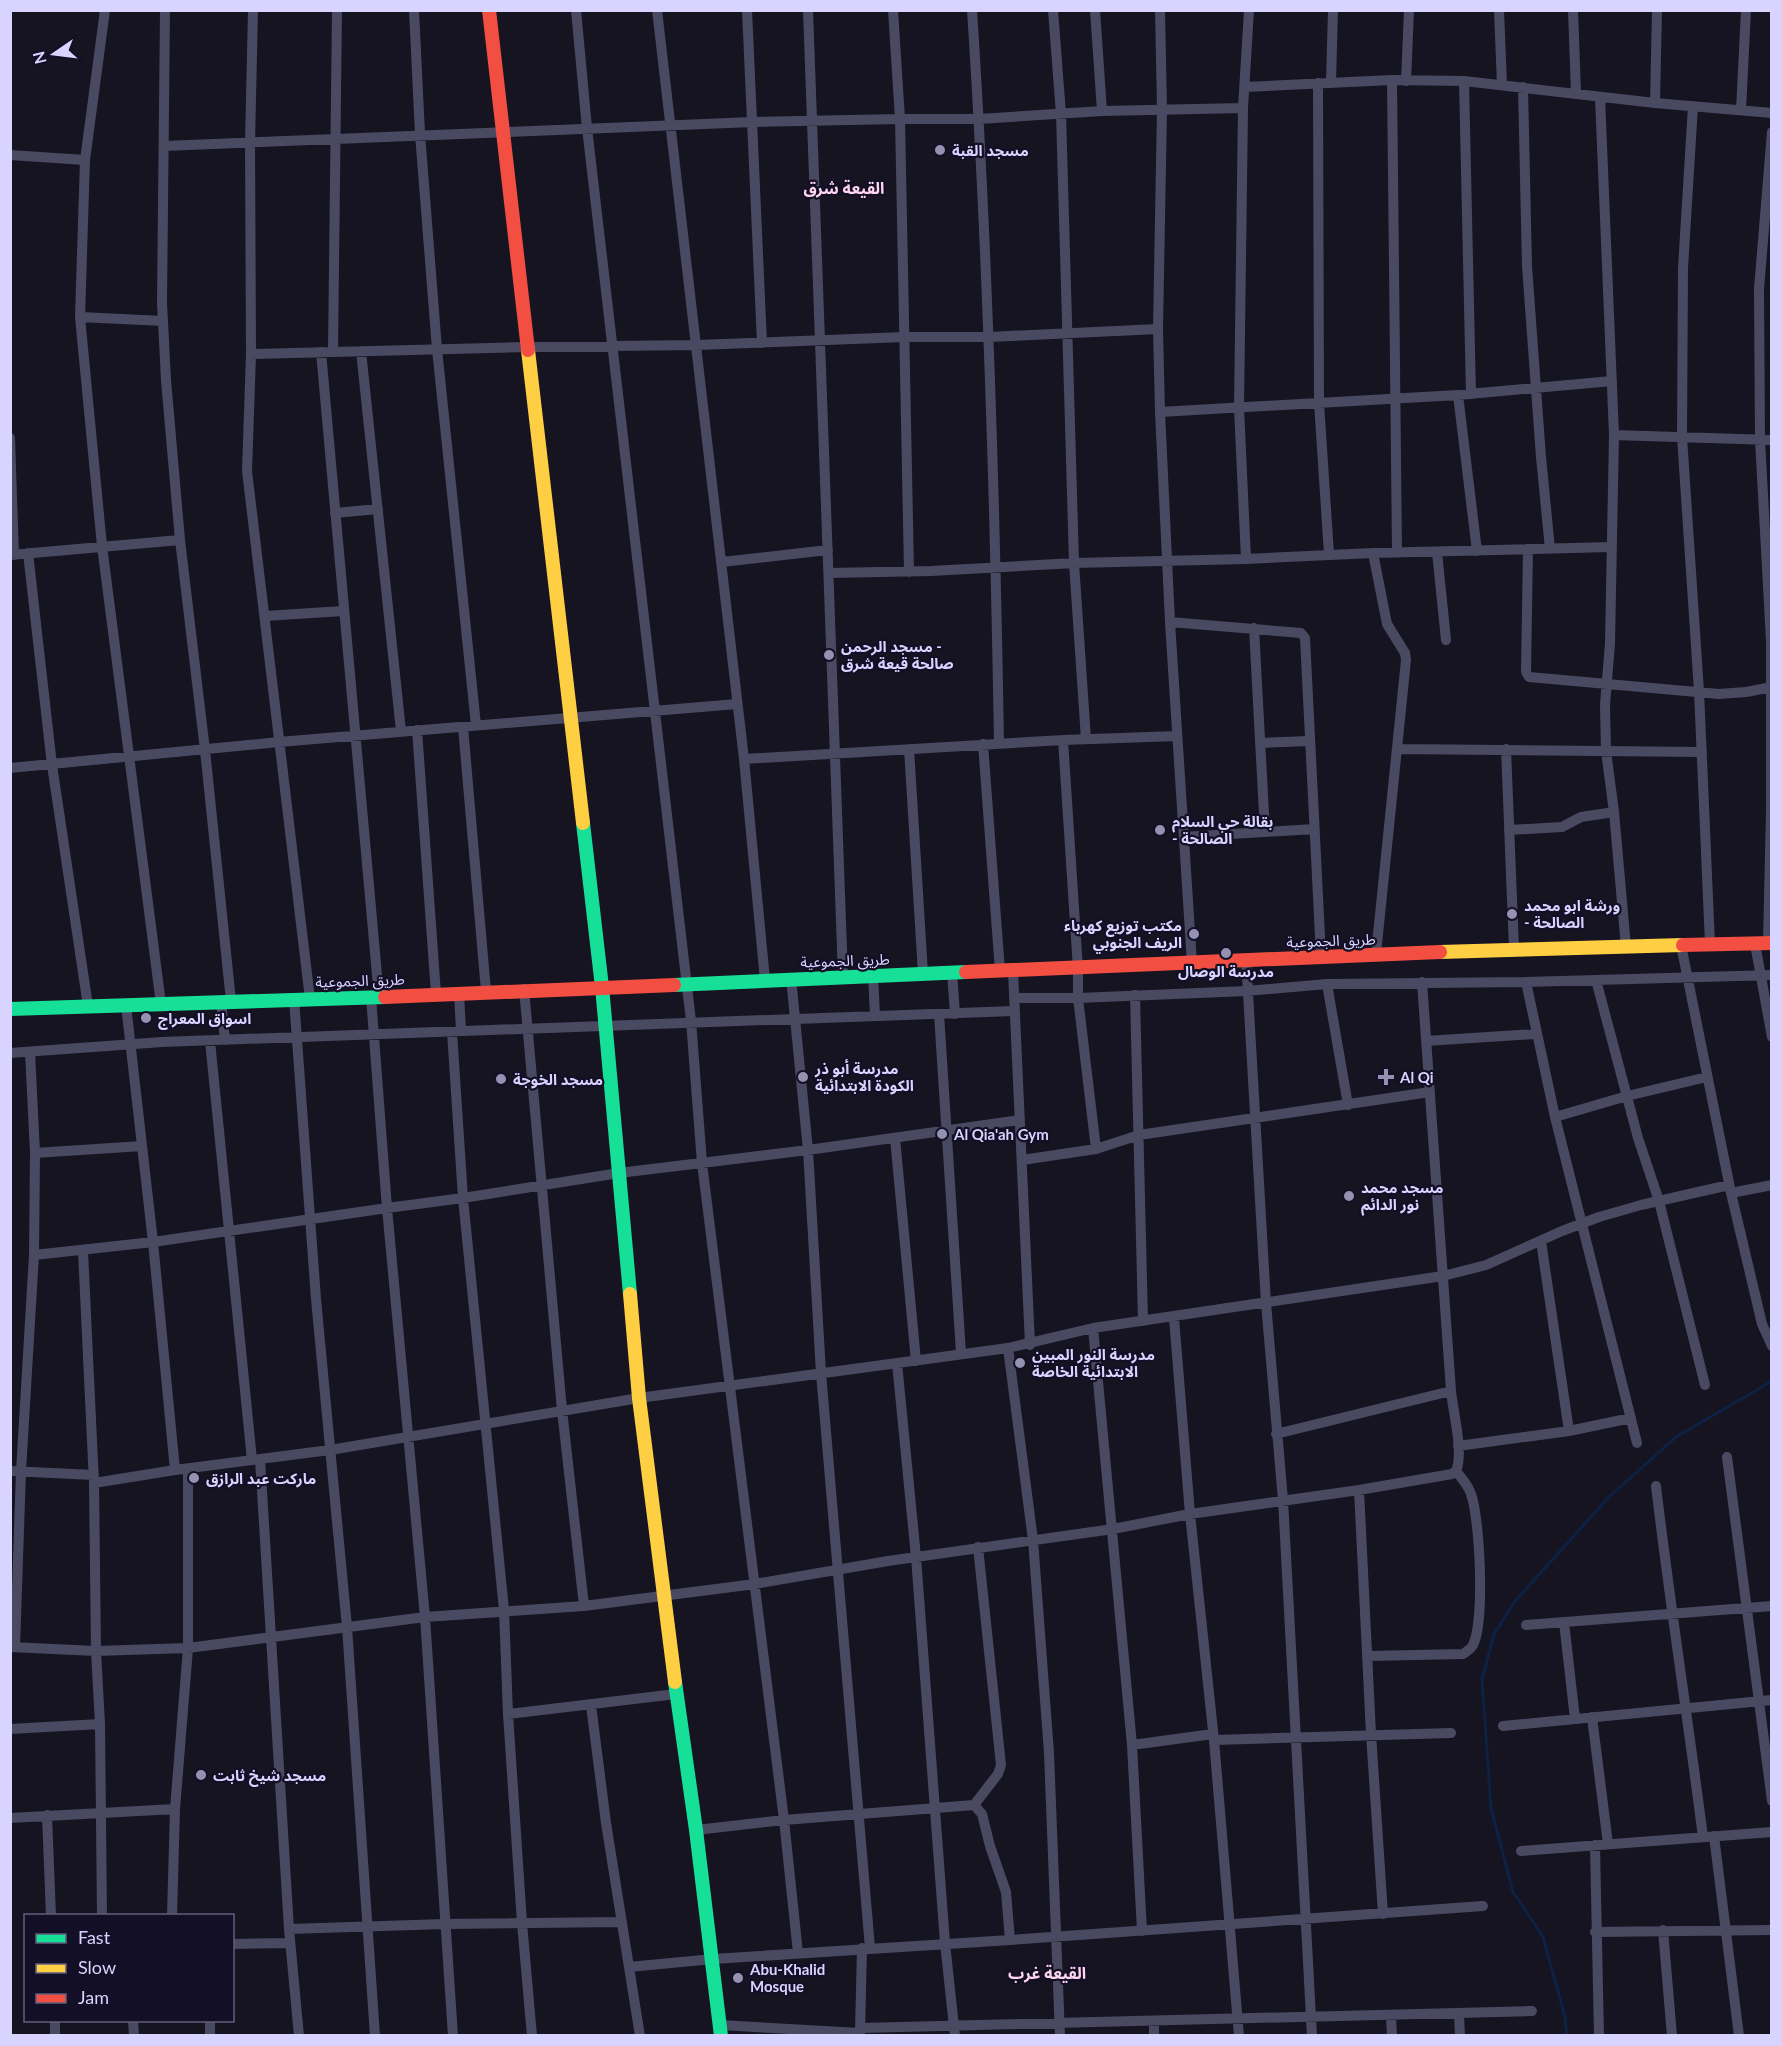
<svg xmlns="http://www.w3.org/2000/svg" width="1782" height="2046" viewBox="0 0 1782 2046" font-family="Lato,'Noto Sans Arabic',sans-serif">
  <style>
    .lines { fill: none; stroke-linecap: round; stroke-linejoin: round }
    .stream { stroke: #0d2144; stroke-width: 3 }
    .street { stroke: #4a4962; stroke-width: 10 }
    .fast { stroke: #16e098; stroke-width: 14 }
    .slow { stroke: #ffcf43; stroke-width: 14 }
    .jam { stroke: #f24e42; stroke-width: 14 }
    .poi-dot { fill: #9591b1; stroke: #130f26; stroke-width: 2 }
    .labels { text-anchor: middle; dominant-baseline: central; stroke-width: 4.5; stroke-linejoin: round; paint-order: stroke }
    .poi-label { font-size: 15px; font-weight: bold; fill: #d9d4ff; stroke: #130f26; text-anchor: start }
    .street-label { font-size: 15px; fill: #d9d4ff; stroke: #130f26 }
    .neighbourhood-label { font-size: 16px; font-weight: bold; fill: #ffd6f0; stroke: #130f26 }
  </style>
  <rect width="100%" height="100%" fill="#161421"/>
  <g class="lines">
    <path class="stream" d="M 1567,2036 L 1565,2017 L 1543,1937 L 1513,1892 L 1491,1808 L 1482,1679 L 1494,1634 L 1516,1600 L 1609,1497 L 1676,1437 L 1772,1381"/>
    <path class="street" d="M 105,10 L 85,160 L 80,317 L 102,546 L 161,1004
      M 165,10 L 162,303 L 166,380 L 180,540 L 205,750 L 231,1001
      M 253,10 L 250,142 L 251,354 L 247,471 L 310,999
      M 414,10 L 420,134 L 437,349 L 476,725
      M 576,10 L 587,128 L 691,1021 L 702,1163 L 784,1820 L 798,1953
      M 657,10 L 744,759 L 765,980
      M 747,10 L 762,343
      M 808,10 L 843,977
      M 893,10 L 900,119 L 909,572
      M 972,10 C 988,255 995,499 999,743
      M 1053,10 L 1061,114 L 1074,563 L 1086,739
      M 1095,10 L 1102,111
      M 1160,10 L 1162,109 L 1158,329 L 1160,412 L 1170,622 L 1192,963
      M 1499,10 L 1502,85
      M 1573,10 L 1576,93
      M 1392,80 L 1397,552
      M 1406,81 L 1409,10
      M 1464,81 L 1471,394
      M 1331,82 L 1333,10
      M 1318,83 L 1319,403 L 1329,554
      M 1245,87 L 1392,80 L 1464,81 L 1655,103 L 1772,113
      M 1523,87 L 1527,266 L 1541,457 L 1550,549
      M 1600,97 L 1614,435 L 1610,643 L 1605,705 L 1606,751 L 1614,812 L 1626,947
      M 1655,103 L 1657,10
      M 1693,106 L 1683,268 L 1682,437 L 1699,691 L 1710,944
      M 1741,110 L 1746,10
      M 164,146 L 753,122 L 900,119 L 979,119 L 1102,111 L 1243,108
      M 10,155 L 85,160
      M 80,317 L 163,321
      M 333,351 L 337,10
      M 361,351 L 401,731
      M 321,352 L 379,997
      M 251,354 L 527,347 L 697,345 L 905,337 L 989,337 L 1158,329
      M 1458,395 L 1477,551
      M 1160,412 L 1458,395 L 1612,381
      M 1614,435 L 1772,440
      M 10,438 L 14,555
      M 335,513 L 378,509
      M 1528,549 L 1526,672 L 1529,677 L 1719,694 L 1746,692 L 1772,687
      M 1437,552 L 1446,640
      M 28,553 L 52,765 L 88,1006
      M 1373,553 L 1387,624 L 1405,653 L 1406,660 L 1376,954
      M 10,555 L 180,540
      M 1246,559 L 1239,408 L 1243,108 L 1249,10
      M 722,562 L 828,550
      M 829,573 L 931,571 L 1074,563 L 1246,559 L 1373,553 L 1611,547
      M 265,616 L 343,611
      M 1170,622 L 1301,633 L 1305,638 L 1321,956
      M 1254,628 L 1265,832
      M 463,727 L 486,991
      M 417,730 L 436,994
      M 1063,740 L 1078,969 L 1078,998 L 1096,1149
      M 1260,743 L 1309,741
      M 983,744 L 1000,971
      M 909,749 L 923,973
      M 1397,749 L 1702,752
      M 1506,749 L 1514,949
      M 744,759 L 1063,740 L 1177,736
      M 10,768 L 279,742 L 737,704
      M 1509,830 L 1562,827 L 1581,817 L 1614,812
      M 1184,837 L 1314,829
      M 1768,943 L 1771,810 L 1771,641 L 1760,440 L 1759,289 L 1772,132
      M 1755,944 L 1772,1037
      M 1681,945 L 1731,1193 L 1762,1324 L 1772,1346
      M 1246,959 L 1266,1303 L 1283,1500 L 1312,2036
      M 1013,971 L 1030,1345
      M 952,972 L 955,1014
      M 873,975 L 875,1016
      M 791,978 L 808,1150 L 821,1373 L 870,1948
      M 1596,980 L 1638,1138 L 1659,1201 L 1705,1385
      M 1422,982 L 1451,1391 C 1453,1412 1464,1453 1456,1471
      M 1526,982 L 1555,1117 L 1637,1443
      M 1327,984 L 1348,1105
      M 524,989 L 562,1410 L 584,1606
      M 459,993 L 461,1031
      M 1135,995 L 1143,1321
      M 371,997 L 387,1208 L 425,1617 L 453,2036
      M 1014,998 L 1078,998 L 1247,991 L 1327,984 L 1526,982 L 1772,975
      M 294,999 L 316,1299 L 347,1627 L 375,2036
      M 221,1001 L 225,1040
      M 126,1005 L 153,1242 L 175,1470
      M 939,1014 L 961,1353
      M 452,1032 L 463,1198 L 504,1610 L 508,1714 L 522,1923 L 532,2036
      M 210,1041 L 252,1460
      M 1426,1041 L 1535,1034
      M 10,1053 L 162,1042 L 1014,1011
      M 1555,1117 L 1627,1096 L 1707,1077
      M 895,1138 L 916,1361
      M 35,1153 L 142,1146
      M 1022,1160 L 1096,1149 L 1139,1135 L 1430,1092
      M 1731,1193 L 1772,1185
      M 1541,1241 L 1569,1431
      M 83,1251 L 94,1483 L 96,1651 L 100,1724 L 102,1916
      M 34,1255 L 153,1242 L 387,1208 L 463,1198 L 619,1173 L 808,1150 L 1020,1120
      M 1174,1318 L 1190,1514 L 1214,1740 L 1239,2036
      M 1093,1328 L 1132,1745 L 1142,1931
      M 1008,1348 L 1033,1540 L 1049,1753 L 1060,2036
      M 897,1363 L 916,1557 L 945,1943 L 955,2036
      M 1276,1434 L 1451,1391
      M 1458,1446 L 1569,1431 L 1631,1418
      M 1727,1457 L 1772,1801
      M 260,1459 L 289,1929 L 299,2036
      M 10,1471 L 94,1475
      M 94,1483 L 175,1470 L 330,1450 L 639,1398 L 1008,1348 L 1093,1328 L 1443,1276 L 1486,1265 L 1562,1231 L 1599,1217 L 1641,1205 L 1729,1185
      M 1656,1486 C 1670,1604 1688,1720 1703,1837
      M 1359,1490 L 1371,1734 L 1383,1914
      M 1564,1622 L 1575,1719
      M 1526,1625 L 1772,1606
      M 10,1647 L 96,1651 L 188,1648 L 425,1617 L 584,1606 L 755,1584 L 888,1561 L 1113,1529 L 1190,1514 L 1359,1490 L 1452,1474 L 1456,1471
      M 15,1647 L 21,1471 L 34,1255 L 35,1153 L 30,1052
      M 1367,1656 L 1463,1654 C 1467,1651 1471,1649 1473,1645 C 1485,1622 1480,1519 1471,1494 C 1468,1485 1462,1479 1456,1471
      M 591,1705 L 606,1823 L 640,2036
      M 508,1714 L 676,1694
      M 1592,1717 L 1608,1844
      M 1503,1726 L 1772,1700
      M 10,1729 L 100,1724
      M 1214,1740 L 1451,1733
      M 1132,1745 L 1213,1734
      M 974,1805 L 998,1774 L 1001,1765 L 978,1547
      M 47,1815 L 51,1916
      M 10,1818 L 175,1809
      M 696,1830 L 784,1820 L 974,1805 L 982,1814 L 990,1846 L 1006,1892 L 1010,1940
      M 1714,1836 L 1739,2036
      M 1595,1845 L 1599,2036
      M 1521,1851 L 1772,1832
      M 172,1916 L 175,1809 L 188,1648 L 188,1469
      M 289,1929 L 445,1924 L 621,1922
      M 1663,1930 L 1672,2036
      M 1595,1932 L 1772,1930
      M 232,1944 L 290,1943
      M 629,1967 L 713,1959 L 1010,1940 L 1483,1906
      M 1459,2015 L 1460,2036
      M 1391,2016 L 1392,2036
      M 55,2020 L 55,2036
      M 133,2020 L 134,2036
      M 210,2020 L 210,2036
      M 1154,2021 L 1154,2036
      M 720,2025 L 860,2033
      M 861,2028 L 1532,2011
      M 860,2032 L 862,1948"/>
    <path class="fast" d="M 583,823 L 602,987 L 630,1294
      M 674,985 L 966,972
      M 10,1009 L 385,997
      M 675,1682 L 696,1830 L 721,2036"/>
    <path class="slow" d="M 528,350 L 583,823
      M 1440,952 L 1683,945
      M 630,1294 L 639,1398 L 675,1682"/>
    <path class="jam" d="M 489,10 L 528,350
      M 1683,945 L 1772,943
      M 966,972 L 1440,952
      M 385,997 L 674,985"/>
  </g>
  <g class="poi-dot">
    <circle cx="940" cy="150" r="6"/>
    <circle cx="829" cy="655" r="6"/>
    <circle cx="1160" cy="830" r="6"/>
    <circle cx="1512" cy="914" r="6"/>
    <circle cx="1194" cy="934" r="6"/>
    <circle cx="1226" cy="953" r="6"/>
    <circle cx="146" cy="1018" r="6"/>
    <circle cx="803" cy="1077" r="6"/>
    <path d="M1383 1068h6v6h6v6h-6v6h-6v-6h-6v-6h6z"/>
    <circle cx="501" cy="1079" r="6"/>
    <circle cx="942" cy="1134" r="6"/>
    <circle cx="1349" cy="1196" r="6"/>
    <circle cx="1020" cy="1363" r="6"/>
    <circle cx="194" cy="1478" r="6"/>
    <circle cx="201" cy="1775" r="6"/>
    <circle cx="738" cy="1978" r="6"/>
  </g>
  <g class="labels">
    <g class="poi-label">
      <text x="952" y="150">مسجد القبة</text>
      <text x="841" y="646">مسجد الرحمن -<tspan x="841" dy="17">صالحة قيعة شرق</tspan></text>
      <text x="1172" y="821">بقالة حي السلام<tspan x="1172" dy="17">- الصالحة</tspan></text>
      <text x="1524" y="905">ورشة ابو محمد<tspan x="1524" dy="17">- الصالحة</tspan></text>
      <text x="1182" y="925" text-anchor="end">مكتب توزيع كهرباء<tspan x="1182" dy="17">الريف الجنوبي</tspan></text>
      <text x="1226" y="971" text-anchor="middle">مدرسة الوصال</text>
      <text x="158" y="1018">اسواق المعراج</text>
      <text x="815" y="1068">مدرسة أبو ذر<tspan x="815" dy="17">الكودة الابتدائية</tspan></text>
      <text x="1400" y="1077">Al Qi</text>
      <text x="513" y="1079">مسجد الخوجة</text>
      <text x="954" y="1134">Al Qia'ah Gym</text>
      <text x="1361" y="1187">مسجد محمد<tspan x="1361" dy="17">نور الدائم</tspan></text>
      <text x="1032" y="1354">مدرسة النور المبين<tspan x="1032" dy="17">الابتدائية الخاصة</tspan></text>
      <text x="206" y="1478">ماركت عبد الرازق</text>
      <text x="213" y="1775">مسجد شيخ ثابت</text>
      <text x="750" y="1969">Abu-Khalid<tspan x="750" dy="17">Mosque</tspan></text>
    </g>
    <g class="street-label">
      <text transform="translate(1331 940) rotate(-2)">طريق الجموعية</text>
      <text transform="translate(845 960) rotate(-2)">طريق الجموعية</text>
      <text transform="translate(360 980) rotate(-2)">طريق الجموعية</text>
    </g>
    <g class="neighbourhood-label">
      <text x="844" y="187">القيعة شرق</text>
      <text x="1047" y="1972">القيعة غرب</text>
    </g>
  </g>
  <rect width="1782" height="2046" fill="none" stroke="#d9d4ff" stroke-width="24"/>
  <rect x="24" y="1914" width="210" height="108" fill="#130f26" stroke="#625e7d" stroke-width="1.5"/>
  <rect x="36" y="1934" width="30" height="9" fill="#16e098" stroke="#625e7d" stroke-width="1.5"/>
  <text x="78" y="1944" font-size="18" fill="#d9d4ff">Fast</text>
  <rect x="36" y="1964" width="30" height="9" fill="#ffcf43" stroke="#625e7d" stroke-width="1.5"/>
  <text x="78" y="1974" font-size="18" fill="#d9d4ff">Slow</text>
  <rect x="36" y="1994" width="30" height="9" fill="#f24e42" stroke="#625e7d" stroke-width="1.5"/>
  <text x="78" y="2004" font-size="18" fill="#d9d4ff">Jam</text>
  <g transform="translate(54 54) rotate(256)" stroke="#130f26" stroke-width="4.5" paint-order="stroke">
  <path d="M0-4.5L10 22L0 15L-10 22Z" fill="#d9d4ff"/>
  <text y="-9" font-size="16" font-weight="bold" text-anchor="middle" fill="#d9d4ff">N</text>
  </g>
</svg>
